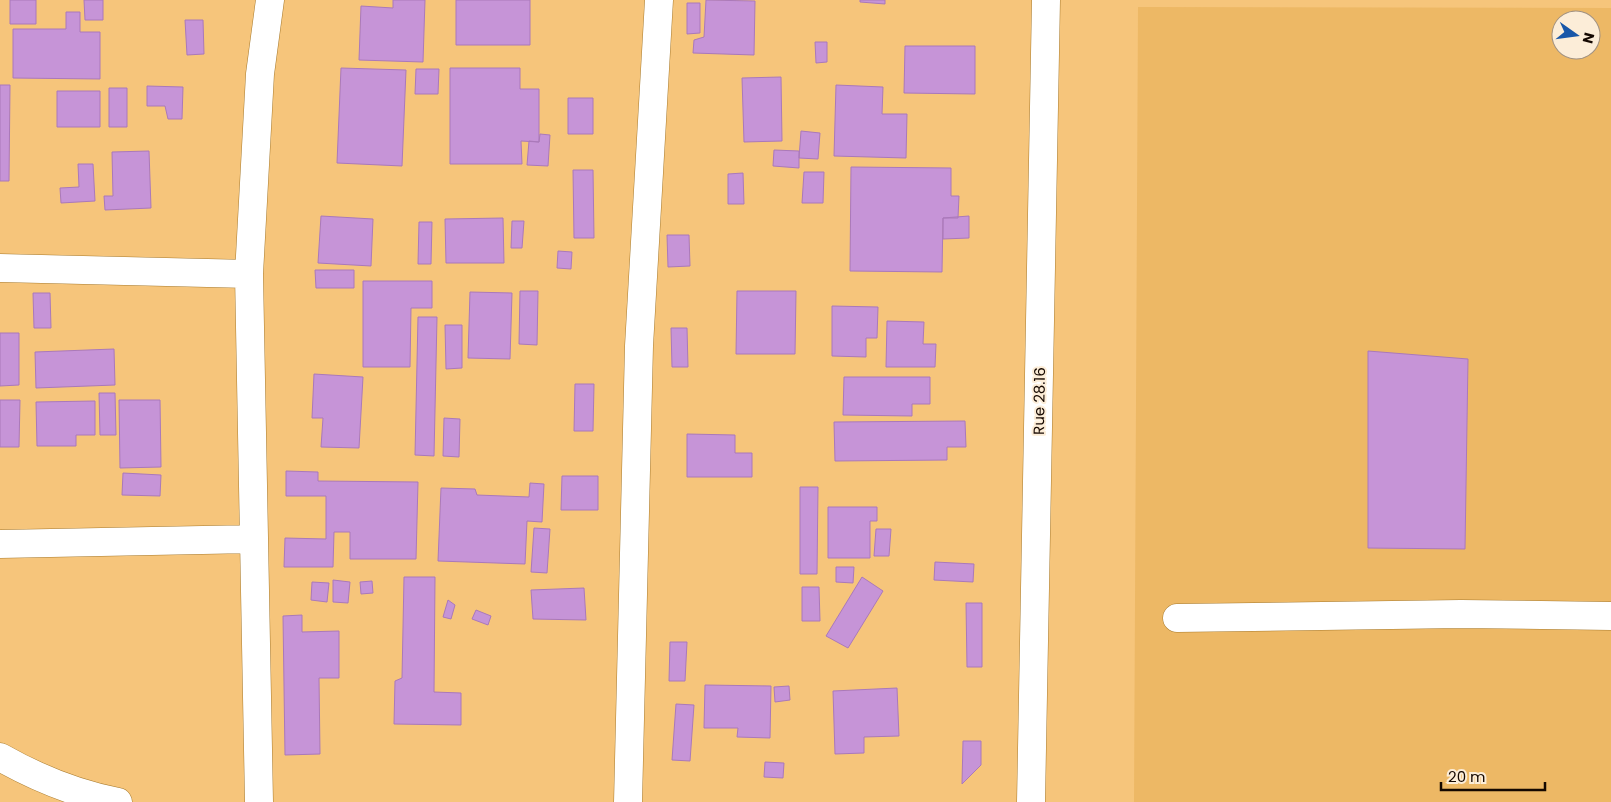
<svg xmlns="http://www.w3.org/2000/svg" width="1611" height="802" viewBox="0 0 1611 802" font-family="Poppins,sans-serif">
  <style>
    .built { fill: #edb865; fill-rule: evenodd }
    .building { fill: #c694d7; stroke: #aa79ba }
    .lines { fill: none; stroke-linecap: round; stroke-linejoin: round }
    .minor-casing { stroke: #a87b2e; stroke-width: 29 }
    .minor { stroke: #fff; stroke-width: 28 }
    .labels { text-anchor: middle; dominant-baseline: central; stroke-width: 4; stroke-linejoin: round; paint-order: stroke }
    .street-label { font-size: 15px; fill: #150800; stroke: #fcedd8 }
  </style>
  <rect width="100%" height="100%" fill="#f6c57b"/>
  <path class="built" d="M 1138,7 L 1611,8 L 1611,802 L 1134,802 ZM 1561,20 L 1591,20 L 1591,50 L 1561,50 Z"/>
  <path class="building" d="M 10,0 L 36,0 L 36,24 L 10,24 Z
    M 84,0 L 103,0 L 103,20 L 85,20 Z
    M 393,0 L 425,0 L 423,62 L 359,60 L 361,6 L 393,8 Z
    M 456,0 L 530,0 L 530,45 L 456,45 Z
    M 706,0 L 755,1 L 754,55 L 693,53 L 694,40 L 704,37 Z
    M 860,0 L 885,0 L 885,4 L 860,2 Z
    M 687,3 L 700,3 L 700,33 L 687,34 Z
    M 66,12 L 80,12 L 80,32 L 100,32 L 100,79 L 13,78 L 13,29 L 66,29 Z
    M 185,20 L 203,20 L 204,54 L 187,55 Z
    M 815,42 L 827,42 L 827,62 L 816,63 Z
    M 905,46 L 975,46 L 975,94 L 904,93 Z
    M 341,68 L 406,70 L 402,166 L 337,163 Z
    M 450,68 L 520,68 L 520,89 L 539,89 L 539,142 L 521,141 L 522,164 L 450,164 Z
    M 416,69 L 439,69 L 438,94 L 415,94 Z
    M 781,77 L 782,141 L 744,142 L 742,78 Z
    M 0,85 L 10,85 L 9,181 L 0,181 Z
    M 836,85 L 883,87 L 882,114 L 907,114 L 906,158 L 834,156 Z
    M 147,86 L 183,87 L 182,119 L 168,119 L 165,106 L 147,106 Z
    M 109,88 L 127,88 L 127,127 L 109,127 Z
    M 57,91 L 100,91 L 100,127 L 57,127 Z
    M 568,98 L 593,98 L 593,134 L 568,134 Z
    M 801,131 L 820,133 L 818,159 L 799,158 Z
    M 540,134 L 550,135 L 548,166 L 527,165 L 529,141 L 539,142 Z
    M 774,150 L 799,151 L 799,168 L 773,166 Z
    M 149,151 L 151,208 L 105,210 L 104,196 L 113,196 L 112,152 Z
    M 78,164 L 93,164 L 95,201 L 61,203 L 60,188 L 79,187 Z
    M 851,167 L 951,168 L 951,196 L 959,196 L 958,218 L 943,218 L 942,272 L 850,271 Z
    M 573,170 L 593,170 L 594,238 L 574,238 Z
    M 804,172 L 824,172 L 823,203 L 802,203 Z
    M 743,173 L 744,204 L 728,204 L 728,174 Z
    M 321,216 L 373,219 L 371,266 L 318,263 Z
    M 969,216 L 969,238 L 943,239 L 943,218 Z
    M 503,218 L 504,263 L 446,263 L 445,219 Z
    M 512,221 L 524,221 L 522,248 L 511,248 Z
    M 419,222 L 432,222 L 431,264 L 418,264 Z
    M 667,235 L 689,235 L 690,266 L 668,267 Z
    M 558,251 L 572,252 L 571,269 L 557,268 Z
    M 315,270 L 354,270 L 354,288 L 316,288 Z
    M 363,281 L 432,281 L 432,308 L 411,308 L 410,367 L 363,367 Z
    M 520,291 L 538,291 L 537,345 L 519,344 Z
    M 737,291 L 796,291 L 795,354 L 736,354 Z
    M 470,292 L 512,293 L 510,359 L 468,358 Z
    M 33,293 L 50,293 L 51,328 L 34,328 Z
    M 832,306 L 878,307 L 877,338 L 866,338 L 866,357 L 832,356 Z
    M 418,317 L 437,317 L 434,456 L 415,455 Z
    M 887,321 L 924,322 L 923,344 L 936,344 L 935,367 L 886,367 Z
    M 445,325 L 462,325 L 462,368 L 446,369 Z
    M 671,328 L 687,328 L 688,367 L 672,367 Z
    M 0,333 L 19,333 L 19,385 L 0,386 Z
    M 114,349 L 115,385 L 36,388 L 35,352 Z
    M 1368,351 L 1468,359 L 1465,549 L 1368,548 Z
    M 314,374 L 363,377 L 359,448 L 321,447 L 323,418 L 312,418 Z
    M 844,377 L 930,377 L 930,404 L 912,404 L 912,416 L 843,415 Z
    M 575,384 L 594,384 L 593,431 L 574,431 Z
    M 99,393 L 115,393 L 116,435 L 100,435 Z
    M 0,400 L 20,400 L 19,447 L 0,447 Z
    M 119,400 L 160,400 L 161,467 L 120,468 Z
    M 95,401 L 95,435 L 76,435 L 76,446 L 37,446 L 36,402 Z
    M 444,418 L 460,419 L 459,457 L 443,456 Z
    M 965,421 L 966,447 L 947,447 L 947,460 L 835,461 L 834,422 Z
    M 687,434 L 735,435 L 735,453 L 752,453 L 752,477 L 687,477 Z
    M 286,471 L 318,472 L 318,481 L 418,482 L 416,559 L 350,559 L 350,532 L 334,532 L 333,567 L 284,567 L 285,538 L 326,539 L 326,496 L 286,496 Z
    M 123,473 L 161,475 L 160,496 L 122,495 Z
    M 562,476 L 598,476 L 598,510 L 561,510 Z
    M 530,483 L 544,484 L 542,522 L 527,521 L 525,564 L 438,561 L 441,488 L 475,489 L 477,495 L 529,497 Z
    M 800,487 L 818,487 L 817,574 L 800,574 Z
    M 828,507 L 877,507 L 877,521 L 870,521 L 870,558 L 828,558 Z
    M 534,528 L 550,529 L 547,573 L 531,572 Z
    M 876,529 L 891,529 L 889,556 L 874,556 Z
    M 935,562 L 974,564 L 973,582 L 934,580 Z
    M 836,567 L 854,567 L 853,583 L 836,582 Z
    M 404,577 L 435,577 L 434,692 L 461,693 L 461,725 L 394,724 L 395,681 L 402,678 Z
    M 862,577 L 883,591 L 848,648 L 826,636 Z
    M 333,580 L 350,582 L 348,603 L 333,602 Z
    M 372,581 L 373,593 L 361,594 L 360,582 Z
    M 312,582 L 329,583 L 327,602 L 311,600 Z
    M 802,587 L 819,587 L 820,621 L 802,621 Z
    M 584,588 L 586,620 L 533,619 L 531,590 Z
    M 448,600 L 455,605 L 451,619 L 443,617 Z
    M 966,603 L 982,603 L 982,667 L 967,667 Z
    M 476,610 L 491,616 L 488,625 L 472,619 Z
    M 302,615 L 302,632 L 339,631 L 339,678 L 319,678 L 320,754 L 285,755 L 283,616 Z
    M 670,642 L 687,642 L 685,681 L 669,681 Z
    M 705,685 L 771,686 L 770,738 L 737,737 L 738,728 L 704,728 Z
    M 789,686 L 790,700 L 775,702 L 774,687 Z
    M 897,688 L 899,736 L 864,737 L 864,753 L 835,754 L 833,691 Z
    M 676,704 L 694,705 L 690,761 L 672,760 Z
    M 963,741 L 981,741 L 981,765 L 962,784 Z
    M 765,762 L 784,763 L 783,778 L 764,777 Z"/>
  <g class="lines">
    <defs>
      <path id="minor" d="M 0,268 L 249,274
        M 0,544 L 253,539
        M 1177,618 L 1461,614 L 1611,616
        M 0,757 C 37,778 77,794 118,802
        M 259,802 L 249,274 L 260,74 L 270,0
        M 628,802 L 639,346 L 659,0
        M 1031,802 L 1046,0"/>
    </defs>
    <use href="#minor" class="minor-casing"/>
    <use href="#minor" class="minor"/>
  </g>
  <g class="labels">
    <g class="street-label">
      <text transform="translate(1039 401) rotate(-89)">Rue 28.16</text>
    </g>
  </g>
  <g transform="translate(1576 35) rotate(104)"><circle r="24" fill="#fcedd8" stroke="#a09182"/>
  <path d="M0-4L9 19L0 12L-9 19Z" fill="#1957a8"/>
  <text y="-8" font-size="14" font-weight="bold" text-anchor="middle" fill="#150800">N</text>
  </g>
  <path d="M1441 782v8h104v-8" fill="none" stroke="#150800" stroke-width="2.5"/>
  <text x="1448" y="782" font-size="15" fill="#150800" stroke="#fcedd8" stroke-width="4" paint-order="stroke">20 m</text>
</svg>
